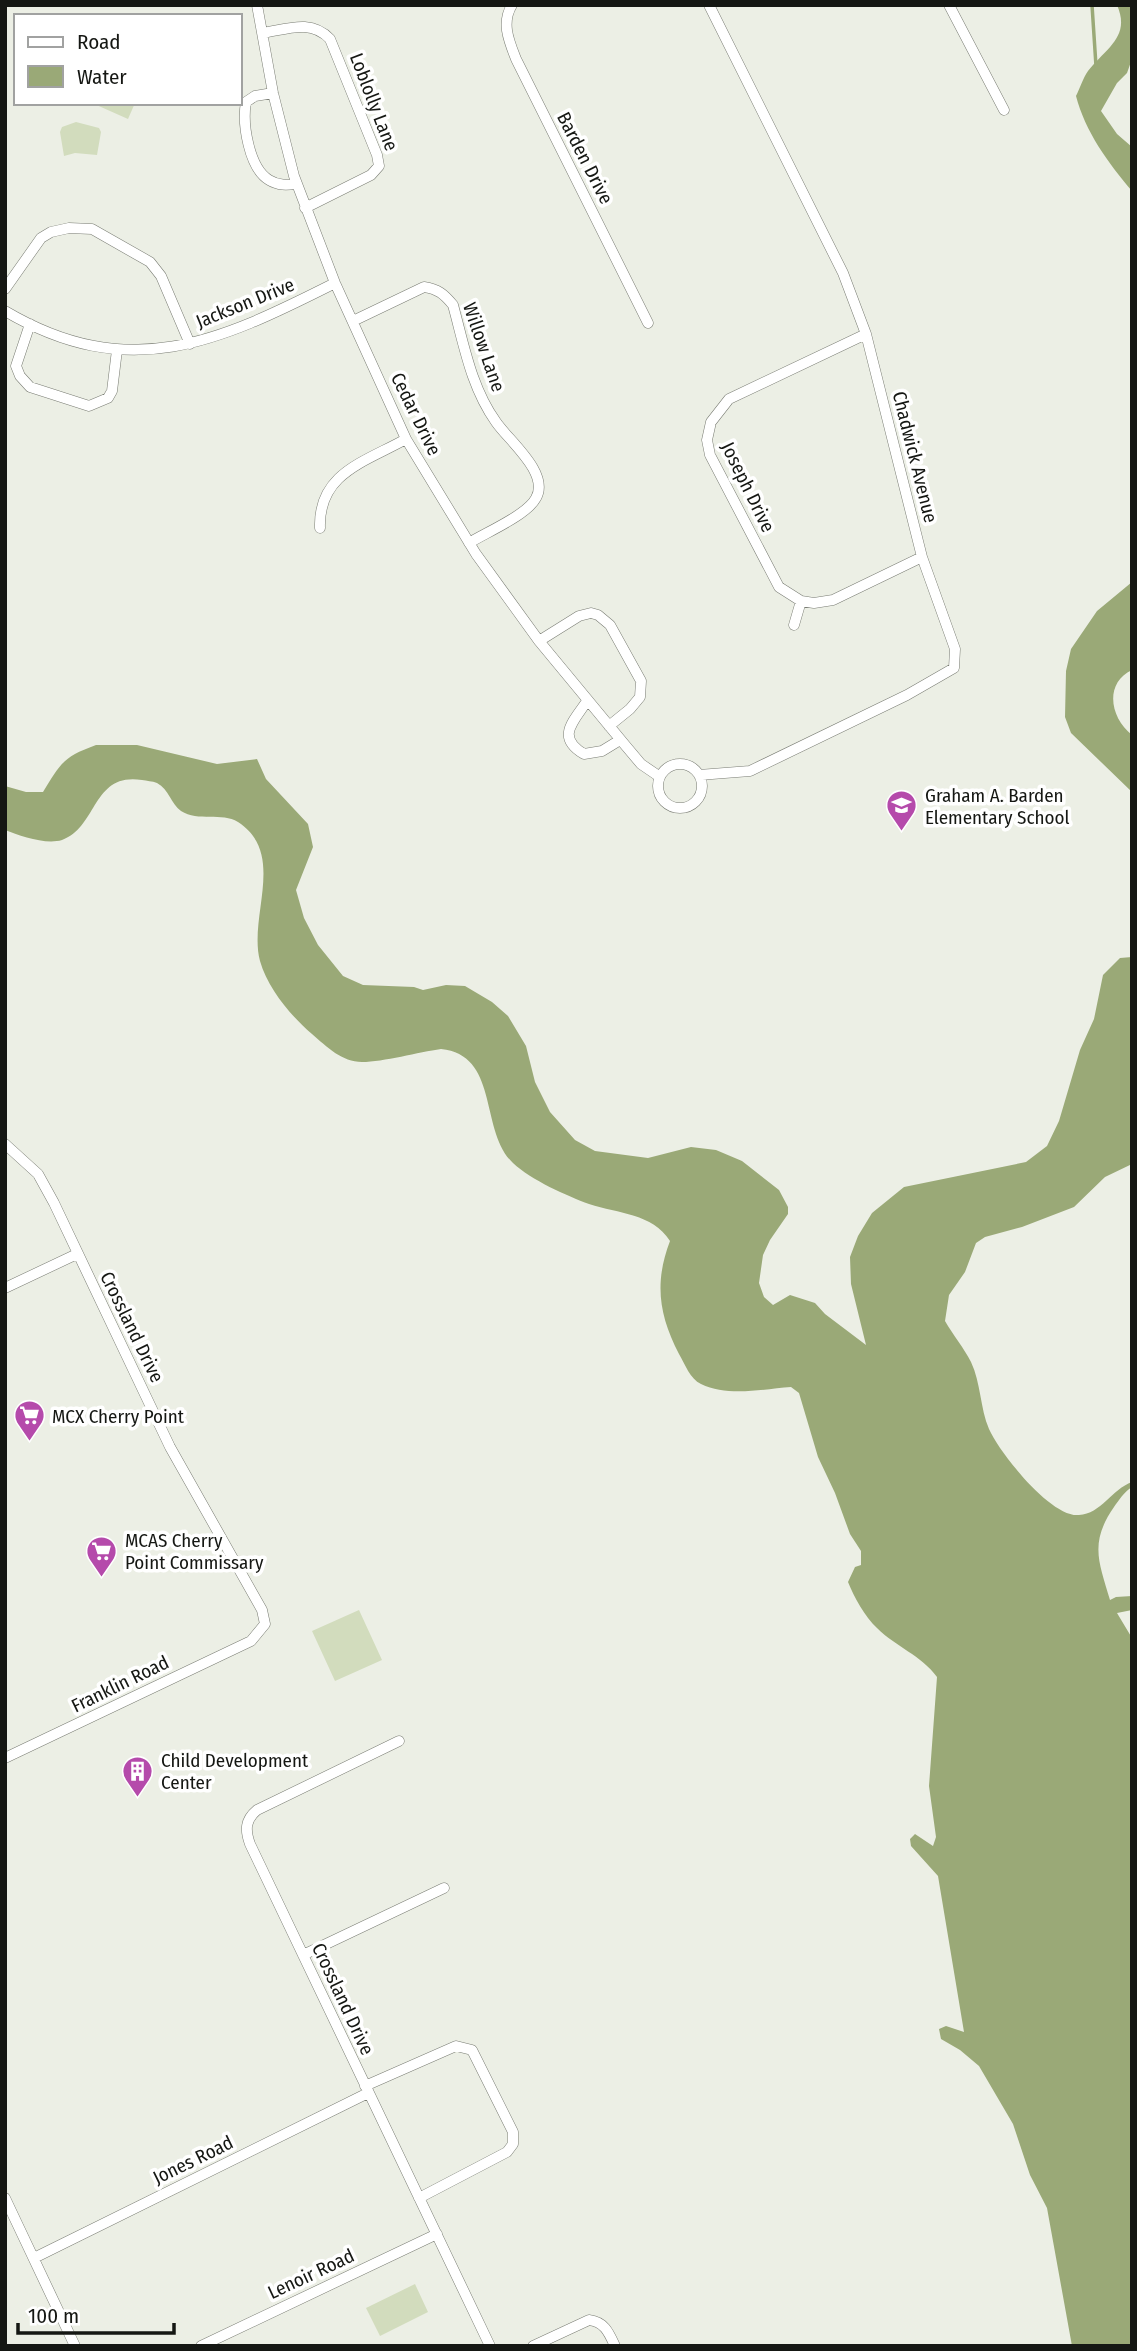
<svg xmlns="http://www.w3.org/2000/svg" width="1137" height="2351" viewBox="0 0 1137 2351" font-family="'Fira Sans Condensed',sans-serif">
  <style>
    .green { fill: #d2dcbd }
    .water { fill: #9aa977 }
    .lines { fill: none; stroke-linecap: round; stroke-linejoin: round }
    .stream { stroke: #9aa977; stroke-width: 3.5 }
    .street-casing { stroke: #797c73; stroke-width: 11 }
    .street { stroke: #fff; stroke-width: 10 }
    .labels { text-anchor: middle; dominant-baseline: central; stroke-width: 7; stroke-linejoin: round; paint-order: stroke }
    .street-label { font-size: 19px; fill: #151713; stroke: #fff }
    .poi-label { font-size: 19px; fill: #151713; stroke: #fff; text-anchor: start }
  </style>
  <rect width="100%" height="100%" fill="#ecefe5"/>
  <path class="green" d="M 92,103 L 135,103 L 128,119 Z
    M 76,122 L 99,128 L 101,132 L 97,155 L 75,153 L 64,156 L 60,132 L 62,127 Z
    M 359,1610 L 382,1660 L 335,1681 L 312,1631 Z
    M 415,2284 L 428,2312 L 380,2336 L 366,2308 Z"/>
  <path class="water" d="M 1117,5 L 1131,5 L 1132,59 L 1127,73 L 1117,83 L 1101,111 L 1117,134 L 1132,147 L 1132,191 C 1108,163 1085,131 1076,96 C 1080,88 1083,78 1088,71 C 1106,48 1131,37 1117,5 Z
    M 1132,582 L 1132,670 C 1104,683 1110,718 1132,735 L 1132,792 L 1071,733 L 1065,717 L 1066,671 L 1071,649 L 1097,611 Z
    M 96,745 L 137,745 L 217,764 L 257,759 L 266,779 L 308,824 L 313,847 L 296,890 L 304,918 L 318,945 L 343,976 L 363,985 L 414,987 L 423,990 L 446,985 L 465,986 L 492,1002 L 508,1016 L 526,1046 L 535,1082 L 550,1112 L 575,1140 L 595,1151 L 648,1158 L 691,1147 L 716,1150 L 742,1161 L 779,1190 L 788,1207 L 788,1214 L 770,1240 L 763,1255 L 759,1283 L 764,1297 L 773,1305 L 790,1295 L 815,1303 L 825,1314 L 866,1345 L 851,1284 L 850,1257 L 858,1236 L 872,1213 L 904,1187 L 1026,1162 L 1047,1146 L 1059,1121 L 1080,1050 L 1094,1019 L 1103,975 L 1120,958 L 1132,957 L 1132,1164 L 1105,1177 L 1074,1207 L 1022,1227 L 985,1237 L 976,1243 L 965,1272 L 949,1295 L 945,1321 C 953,1335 964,1348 971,1362 C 981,1383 980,1408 989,1429 C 999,1452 1051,1518 1079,1515 C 1101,1514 1112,1489 1132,1482 L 1132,1487 C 1124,1492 1119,1500 1114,1507 C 1089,1543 1099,1562 1110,1600 L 1116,1597 L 1132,1596 L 1132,1610 L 1117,1613 L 1132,1638 L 1132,2346 L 1072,2346 L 1047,2208 L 1030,2175 L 1013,2124 L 979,2066 L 960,2050 L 941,2039 L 939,2029 L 946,2026 L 964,2032 L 938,1876 L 911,1846 L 910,1839 L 915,1834 L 933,1846 L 936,1837 L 929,1786 L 937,1677 C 921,1655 896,1647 877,1628 C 865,1617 854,1597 848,1582 L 855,1567 L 861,1565 L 861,1551 L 850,1534 L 835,1493 L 818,1457 L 799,1393 L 791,1387 C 763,1389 728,1397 701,1384 C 690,1379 685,1364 679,1354 C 659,1315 654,1283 670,1241 C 652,1213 619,1214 589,1204 C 567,1196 531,1180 513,1163 C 479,1131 500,1055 441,1049 C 419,1052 383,1062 362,1062 C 342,1062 327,1047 312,1034 C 291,1016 268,989 260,961 C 248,916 287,854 238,822 C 222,812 198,822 181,811 C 171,804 169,789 157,783 C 152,781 147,781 142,780 C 92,772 98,827 62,840 C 46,845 20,836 5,830 L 5,786 L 26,792 L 43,792 C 61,763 63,757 96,745 Z"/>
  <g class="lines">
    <path class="stream" d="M 1092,5 L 1096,66"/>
    <defs>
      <path id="street" d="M 257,5 L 273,93 L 294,176 L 335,283 L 406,439 L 476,554 L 539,641 L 625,745 L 641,764 L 660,777
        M 512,5 C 501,23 509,41 516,59 L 648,323
        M 949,5 L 1004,110
        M 263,33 C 288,29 311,19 330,39 L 377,155 L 379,166 L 371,175 L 305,208
        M 273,93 L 255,96 L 246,102 C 242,124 249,168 269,180 C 279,186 287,185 297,184
        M 5,289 L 41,238 L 51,232 L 69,228 L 92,229 L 150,262 L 161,276 L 190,344
        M 5,311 C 129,384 218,342 335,283
        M 353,321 L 424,287 C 438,289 444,294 453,305 C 464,345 471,387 496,422 C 509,441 550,473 536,498 C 527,515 487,532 469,543
        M 30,324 L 16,366 L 20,376 L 30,387 L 89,406 L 108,398 L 112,391 L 117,350
        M 866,334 L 729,399 L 711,422 L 707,440 L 710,455 L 779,587 L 801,601 L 814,603 L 833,600 L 922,557
        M 320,528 C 318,473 365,462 406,439
        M 794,625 L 801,601
        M 539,641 L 579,616 L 591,613 L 598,615 L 610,625 L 641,681 L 640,697 L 630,709 L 609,726
        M 587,701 C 574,721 555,737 584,754 L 602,751 L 620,740
        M658 786a22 22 0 1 1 44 0a22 22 0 1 1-44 0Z
        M 699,775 L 750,771 L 907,695 L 954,668 L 955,649 L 922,557 L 866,334 L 843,273 L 709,5
        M 5,1144 L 38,1174 L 54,1203 L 170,1447 L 262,1610 L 265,1624 L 251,1641 L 5,1758
        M 5,1288 L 77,1254
        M 399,1741 L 257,1810 C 245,1820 245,1830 250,1844 L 490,2346
        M 303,1955 L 444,1888
        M 365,2086 L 456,2046 L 472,2050 L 513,2132 L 513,2144 L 507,2152 L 419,2198
        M 5,2198 L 75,2346
        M 34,2258 L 368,2093
        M 201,2346 L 437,2234
        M 533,2346 L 589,2320 C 605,2322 609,2333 615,2346"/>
    </defs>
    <use href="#street" class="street-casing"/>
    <use href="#street" class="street"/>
  </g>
  <defs>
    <symbol id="school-pin" viewBox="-11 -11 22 30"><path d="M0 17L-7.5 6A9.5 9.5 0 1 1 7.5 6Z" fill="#b54aab" stroke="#fff"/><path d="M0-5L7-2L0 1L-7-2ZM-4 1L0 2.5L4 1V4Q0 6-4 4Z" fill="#fff"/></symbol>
    <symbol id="supermarket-pin" viewBox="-11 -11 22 30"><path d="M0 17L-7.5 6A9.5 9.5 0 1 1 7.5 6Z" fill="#b54aab" stroke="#fff"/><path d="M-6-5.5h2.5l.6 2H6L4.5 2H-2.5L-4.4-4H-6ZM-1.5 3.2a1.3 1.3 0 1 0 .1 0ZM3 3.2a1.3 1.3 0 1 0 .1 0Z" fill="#fff"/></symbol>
    <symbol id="building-pin" viewBox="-11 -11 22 30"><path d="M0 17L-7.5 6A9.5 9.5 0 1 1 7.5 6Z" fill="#b54aab" stroke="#fff"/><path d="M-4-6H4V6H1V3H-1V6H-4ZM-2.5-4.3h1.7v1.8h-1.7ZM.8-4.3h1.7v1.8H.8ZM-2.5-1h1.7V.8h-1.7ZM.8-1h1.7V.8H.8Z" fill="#fff"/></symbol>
  </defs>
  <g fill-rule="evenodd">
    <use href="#school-pin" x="884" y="788" width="35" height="47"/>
    <use href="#supermarket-pin" x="12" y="1398" width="35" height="47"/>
    <use href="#supermarket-pin" x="84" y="1534" width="35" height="47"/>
    <use href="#building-pin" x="120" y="1754" width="35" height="47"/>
  </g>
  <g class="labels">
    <g class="street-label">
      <text transform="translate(374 102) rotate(69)">Loblolly Lane</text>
      <text transform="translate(585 158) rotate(63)">Barden Drive</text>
      <text transform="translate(245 303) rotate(-22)">Jackson Drive</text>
      <text transform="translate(484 347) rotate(71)">Willow Lane</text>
      <text transform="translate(416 414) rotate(64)">Cedar Drive</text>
      <text transform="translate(915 457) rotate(76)">Chadwick Avenue</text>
      <text transform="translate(748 487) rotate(64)">Joseph Drive</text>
      <text transform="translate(132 1327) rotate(64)">Crossland Drive</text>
      <text transform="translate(120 1684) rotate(-26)">Franklin Road</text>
      <text transform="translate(343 1999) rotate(65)">Crossland Drive</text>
      <text transform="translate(193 2160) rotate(-26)">Jones Road</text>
      <text transform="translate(311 2274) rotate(-25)">Lenoir Road</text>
    </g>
    <g class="poi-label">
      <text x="925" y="795">Graham A. Barden<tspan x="925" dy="22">Elementary School</tspan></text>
      <text x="52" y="1416">MCX Cherry Point</text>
      <text x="125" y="1540">MCAS Cherry<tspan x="125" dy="22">Point Commissary</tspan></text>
      <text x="161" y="1760">Child Development<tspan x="161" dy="22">Center</tspan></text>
    </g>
  </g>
  <rect width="1137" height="2351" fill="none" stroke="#151713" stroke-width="14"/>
  <rect x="14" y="14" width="228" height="91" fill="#ffffff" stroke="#a1a2a1" stroke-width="2"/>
  <rect x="28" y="37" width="35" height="10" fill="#ffffff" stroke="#a1a2a1" stroke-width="2"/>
  <text x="77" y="49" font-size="21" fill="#151713">Road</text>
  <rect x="28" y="66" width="35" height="21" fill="#9aa977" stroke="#a1a2a1" stroke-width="2"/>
  <text x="77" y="84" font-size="21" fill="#151713">Water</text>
  <path d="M18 2323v10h156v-10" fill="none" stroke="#151713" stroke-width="3.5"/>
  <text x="28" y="2323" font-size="21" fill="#151713" stroke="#ffffff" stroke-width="5" paint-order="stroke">100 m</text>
</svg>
